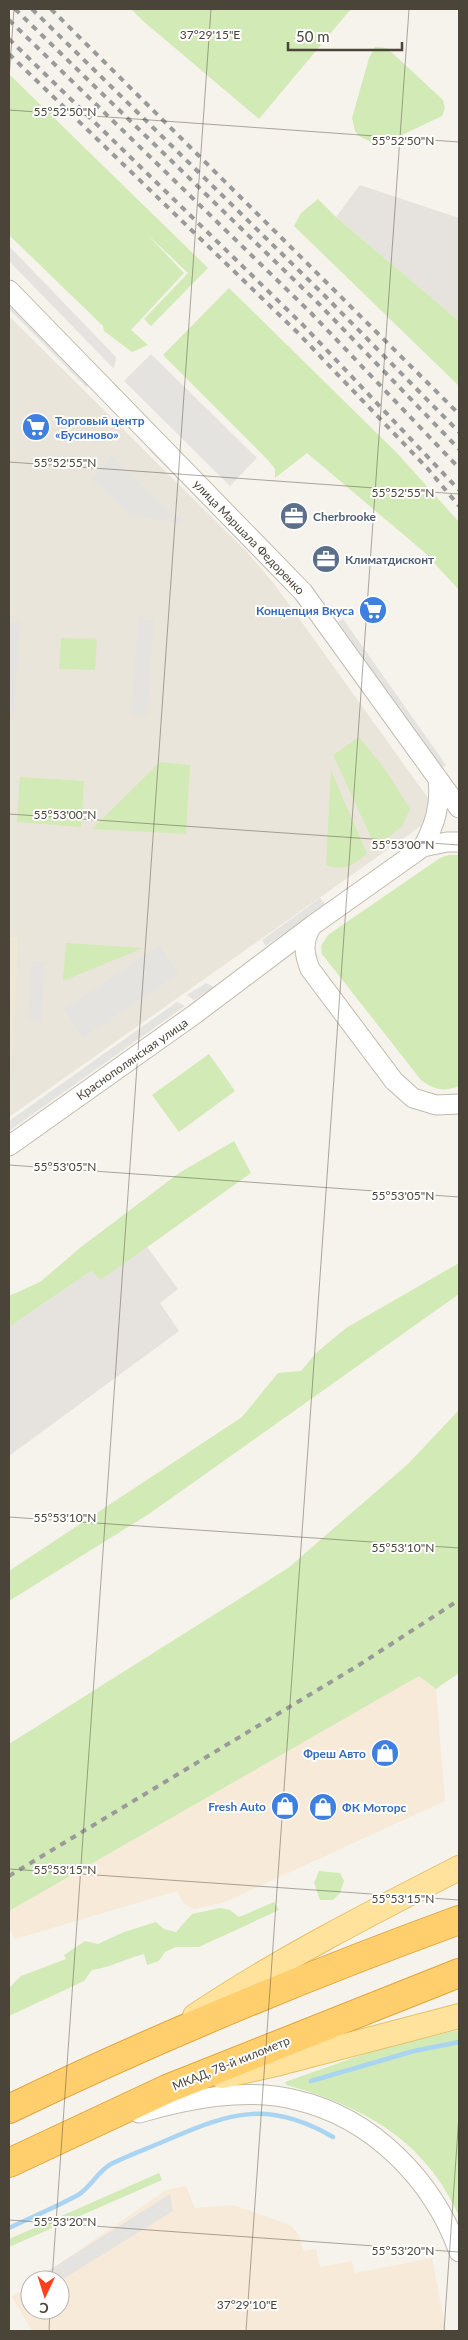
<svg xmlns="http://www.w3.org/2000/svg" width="468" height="2340" viewBox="0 0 468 2340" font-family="Lato,sans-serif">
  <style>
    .residential { fill: #eae5da }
    .commercial { fill: #f7ead8 }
    .industrial { fill: #e6e2dd }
    .education { fill: #efe8d6 }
    .green { fill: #d2eab5 }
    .parking { fill: #e5e3e0 }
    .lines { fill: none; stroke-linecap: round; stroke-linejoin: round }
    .stream { stroke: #a9d4f2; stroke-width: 4.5 }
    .minor-casing { stroke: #c2bbae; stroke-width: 21 }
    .major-casing { stroke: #e6c16a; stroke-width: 26 }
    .highway-casing { stroke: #e0a43c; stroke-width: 30 }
    .minor { stroke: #fff; stroke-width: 19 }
    .major { stroke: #ffe39c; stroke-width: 24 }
    .highway { stroke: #ffcf6e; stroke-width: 28 }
    .rail { stroke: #9a9a9a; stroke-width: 4; stroke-dasharray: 6 6; stroke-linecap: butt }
    .ticks { fill: none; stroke: #4b4439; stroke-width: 1; stroke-opacity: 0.45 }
    .labels { text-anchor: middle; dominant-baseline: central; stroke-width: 4; stroke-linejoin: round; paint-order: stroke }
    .shop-label { font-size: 12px; font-weight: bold; fill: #366cbe; stroke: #fff; text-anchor: end }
    .service-label { font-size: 12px; font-weight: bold; fill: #4e5e75; stroke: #fff; text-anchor: start }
    .street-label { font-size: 12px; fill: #4b4439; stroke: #fff }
    .ticks-label { font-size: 12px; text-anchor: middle; fill: #4b4439; stroke: #fff; stroke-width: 4; stroke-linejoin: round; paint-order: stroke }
  </style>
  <rect width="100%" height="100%" fill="#f6f3ec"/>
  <path class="residential" d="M 9,316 L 247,552 L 275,585 L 428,798 L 430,808 L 427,818 L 421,826 L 9,1117 Z"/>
  <path class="commercial" d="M 419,1676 L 436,1689 L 445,1801 L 225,1902 L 194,1909 L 184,1904 L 177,1891 L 15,1939 L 9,1927 L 9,1911 Z
    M 186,2186 L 195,2208 L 234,2205 L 290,2225 L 299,2235 L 303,2251 L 316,2249 L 320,2267 L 352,2261 L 355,2273 L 432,2258 L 446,2331 L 32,2331 L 12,2297 L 30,2284 L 30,2310 L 60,2310 L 60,2280 L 36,2280 L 166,2190 Z"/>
  <path class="industrial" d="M 360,185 L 459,218 L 459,321 L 336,217 Z
    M 147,1247 L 178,1289 L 160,1303 L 179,1331 L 9,1456 L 9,1327 L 91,1271 L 101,1280 Z"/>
  <path class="education" d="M 9,937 L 17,937 L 18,945 L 9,1099 Z"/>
  <path class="green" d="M 131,9 L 351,9 L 259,119 L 143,21 Z
    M 375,47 L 387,48 L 443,100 L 445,108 L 442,116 L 387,142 L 371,142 L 359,136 L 355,131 L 352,118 L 369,58 Z
    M 9,74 L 208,268 L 151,326 L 144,319 L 188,273 L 147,234 L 184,273 L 131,330 L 148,345 L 132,352 L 104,331 L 103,326 L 9,235 Z
    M 318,199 L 336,217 L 459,321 L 459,386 L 294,226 L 301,213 Z
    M 229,288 L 397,453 L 459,522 L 459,590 L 424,552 L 307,453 L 275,478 L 275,469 L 267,459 L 163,355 Z
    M 61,638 L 97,639 L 95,670 L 59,669 Z
    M 359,737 L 387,772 L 410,809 L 402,826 L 376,848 L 333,755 Z
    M 160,762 L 190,765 L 186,834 L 92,829 Z
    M 331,770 L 367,854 C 352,866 345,871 326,865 Z
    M 20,777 L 84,781 L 81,827 L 17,822 Z
    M 449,855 L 459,855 L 459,1086 C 444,1092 434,1090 421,1080 L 322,954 L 321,946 L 328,935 L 440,858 Z
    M 66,943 L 143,948 L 63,981 Z
    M 209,1054 L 235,1091 L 179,1132 L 152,1095 Z
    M 234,1141 L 251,1173 L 101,1280 L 91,1271 L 9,1327 L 9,1296 L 40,1282 L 81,1247 L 179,1173 Z
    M 459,1263 L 459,1294 L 149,1514 L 9,1601 L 9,1571 L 242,1417 L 278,1373 L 301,1371 L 316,1353 L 346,1328 Z
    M 459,1410 L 459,1673 L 436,1689 L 419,1676 L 9,1911 L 9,1744 L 288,1568 L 408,1464 Z
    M 319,1871 L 340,1873 L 344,1881 L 340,1893 L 333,1900 L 320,1900 L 314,1883 Z
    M 274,1902 L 279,1910 L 199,1947 L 176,1947 L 165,1952 L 159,1961 L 147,1965 L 144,1954 C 125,1959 111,1967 92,1970 L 84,1981 L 9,2016 L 9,1988 L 21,1976 L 66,1959 L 64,1955 L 85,1941 L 98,1944 L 124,1932 L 156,1922 L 164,1929 L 176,1932 L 192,1914 L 220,1908 L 230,1910 L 239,1917 Z
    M 459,2030 L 459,2216 C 425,2140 363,2106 286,2085 L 285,2082 L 381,2048 Z
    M 159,2173 L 162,2180 L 9,2247 L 9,2239 Z"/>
  <path class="parking" d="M 9,246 L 116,357 L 114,369 L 9,261 Z
    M 9,303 L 90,384 L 86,387 L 9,309 Z
    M 151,354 L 257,458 L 230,486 L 124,381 Z
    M 152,445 L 219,513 L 216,517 L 148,449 Z
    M 111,456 L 184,524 L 130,515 L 91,478 Z
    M 138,619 L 154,620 L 147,716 L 131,715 Z
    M 343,619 L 446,765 L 442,768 L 338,622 Z
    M 9,621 L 20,622 L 14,713 L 9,713 Z
    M 320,898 L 325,904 L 266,946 L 262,940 Z
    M 160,945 L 179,974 L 83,1038 L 64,1009 Z
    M 32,961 L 45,962 L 41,1021 L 28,1020 Z
    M 206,983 L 214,987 L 194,1000 L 187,995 Z
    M 177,1002 L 185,1006 L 9,1131 L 9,1121 Z
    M 170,2194 L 173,2211 L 60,2281 L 38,2280 L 43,2274 Z"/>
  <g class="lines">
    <path class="stream" d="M 311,2081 L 414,2051 L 459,2042
      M 9,2228 C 32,2217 56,2207 78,2195 C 91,2187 98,2171 111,2164 C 129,2155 149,2148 167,2140 C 231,2112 269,2100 333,2137"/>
    <defs>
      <path id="minor" d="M 9,290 L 303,592 L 459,808
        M 423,847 C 435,824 441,806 438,779
        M 312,926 C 302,941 304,954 310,969 L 394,1081 L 413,1098 L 436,1105 L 459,1104
        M 9,1146 L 195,1014 L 313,925 L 423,847 L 447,842 L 459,842
        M 139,2113 C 188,2099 246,2087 296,2100 C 373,2118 433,2180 459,2252"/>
      <path id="major" d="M 195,2016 C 279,1960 369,1914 459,1868
        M 222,2076 L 280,2063 L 459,2016"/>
      <path id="highway" d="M 9,2109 C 156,2038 306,1976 459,1920
        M 9,2163 L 167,2089 L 459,1973"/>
    </defs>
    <use href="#minor" class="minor-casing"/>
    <use href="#major" class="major-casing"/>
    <use href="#highway" class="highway-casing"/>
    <use href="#minor" class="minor"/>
    <use href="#major" class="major"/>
    <use href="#highway" class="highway"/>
    <path class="rail" d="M 15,9 L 319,304 L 459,449
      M 32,9 L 325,296 L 459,432
      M 51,9 L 459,414
      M 9,20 L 311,313 L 459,468
      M 9,39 L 303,325 L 459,490
      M 9,54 L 297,332 L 428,469 L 459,506
      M 9,1876 L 359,1665 L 459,1600"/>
  </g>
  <path class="ticks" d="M 9,79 L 14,9M 9,110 L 459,142M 9,462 L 459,494M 9,814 L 459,845M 9,1165 L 459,1197M 9,1517 L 459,1548M 9,1869 L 459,1900M 9,2220 L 459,2252M 52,2280 L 211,9M 49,2331 L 50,2310M 246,2331 L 409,9M 444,2331 L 459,2115"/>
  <defs>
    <symbol id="supermarket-disc" viewBox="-11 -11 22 22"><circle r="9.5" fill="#3f7fe0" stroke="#fff"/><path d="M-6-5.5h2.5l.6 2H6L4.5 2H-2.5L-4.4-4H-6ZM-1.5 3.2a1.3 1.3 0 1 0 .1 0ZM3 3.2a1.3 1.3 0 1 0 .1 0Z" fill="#fff"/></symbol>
    <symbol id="office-disc" viewBox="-11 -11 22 22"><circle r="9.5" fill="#5c6f8a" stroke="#fff"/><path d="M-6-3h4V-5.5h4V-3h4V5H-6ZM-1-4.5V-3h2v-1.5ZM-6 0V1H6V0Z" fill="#fff"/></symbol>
    <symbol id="shop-disc" viewBox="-11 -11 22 22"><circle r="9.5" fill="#3f7fe0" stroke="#fff"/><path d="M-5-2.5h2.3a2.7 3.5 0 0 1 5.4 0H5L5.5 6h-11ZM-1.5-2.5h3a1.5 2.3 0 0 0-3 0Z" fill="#fff"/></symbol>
  </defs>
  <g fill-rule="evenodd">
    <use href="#supermarket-disc" x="20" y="411" width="32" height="32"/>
    <use href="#office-disc" x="278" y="500" width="32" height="32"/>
    <use href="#office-disc" x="310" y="543" width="32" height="32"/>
    <use href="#supermarket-disc" x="357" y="594" width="32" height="32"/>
    <use href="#shop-disc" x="369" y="1737" width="32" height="32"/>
    <use href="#shop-disc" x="269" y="1790" width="32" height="32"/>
    <use href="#shop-disc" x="307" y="1791" width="32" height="32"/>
  </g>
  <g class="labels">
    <g class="shop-label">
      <text x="55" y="420" text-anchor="start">Торговый центр<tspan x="55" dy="14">«Бусиново»</tspan></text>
      <text x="354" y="610">Концепция Вкуса</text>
      <text x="366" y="1753">Фреш Авто</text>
      <text x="266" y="1806">Fresh Auto</text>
      <text x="342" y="1807" text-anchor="start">ФК Моторс</text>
    </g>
    <g class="service-label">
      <text x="313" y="516">Cherbrooke</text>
      <text x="345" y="559">Климатдисконт</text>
    </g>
    <g class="street-label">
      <text transform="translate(249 537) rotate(46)">улица Маршала Федоренко</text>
      <text transform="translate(132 1059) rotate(-35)">Краснополянская улица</text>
      <text transform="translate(231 2063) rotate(-22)">МКАД, 78-й километр</text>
    </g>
  </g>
  <g class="ticks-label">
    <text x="210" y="39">37°29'15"E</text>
    <text x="65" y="116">55°52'50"N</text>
    <text x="403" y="145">55°52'50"N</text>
    <text x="65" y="467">55°52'55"N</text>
    <text x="403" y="497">55°52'55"N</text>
    <text x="65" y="819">55°53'00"N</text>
    <text x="403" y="849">55°53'00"N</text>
    <text x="65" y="1171">55°53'05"N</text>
    <text x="403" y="1200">55°53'05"N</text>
    <text x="65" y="1522">55°53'10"N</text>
    <text x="403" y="1552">55°53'10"N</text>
    <text x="65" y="1874">55°53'15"N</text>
    <text x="403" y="1903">55°53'15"N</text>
    <text x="65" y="2226">55°53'20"N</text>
    <text x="403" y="2255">55°53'20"N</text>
    <text x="247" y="2309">37°29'10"E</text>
  </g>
  <rect width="468" height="2340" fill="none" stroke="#4b4439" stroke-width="20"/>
  <g transform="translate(45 2295) rotate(184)"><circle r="24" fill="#ffffff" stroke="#b7b4b0"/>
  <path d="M0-4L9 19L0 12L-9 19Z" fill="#fc3f1d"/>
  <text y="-8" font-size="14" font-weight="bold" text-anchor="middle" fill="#4b4439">С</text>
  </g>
  <path d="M288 42v8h114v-8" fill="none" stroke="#4b4439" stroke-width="2.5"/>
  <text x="296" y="42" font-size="15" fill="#4b4439" stroke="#ffffff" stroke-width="4" paint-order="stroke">50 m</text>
</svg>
